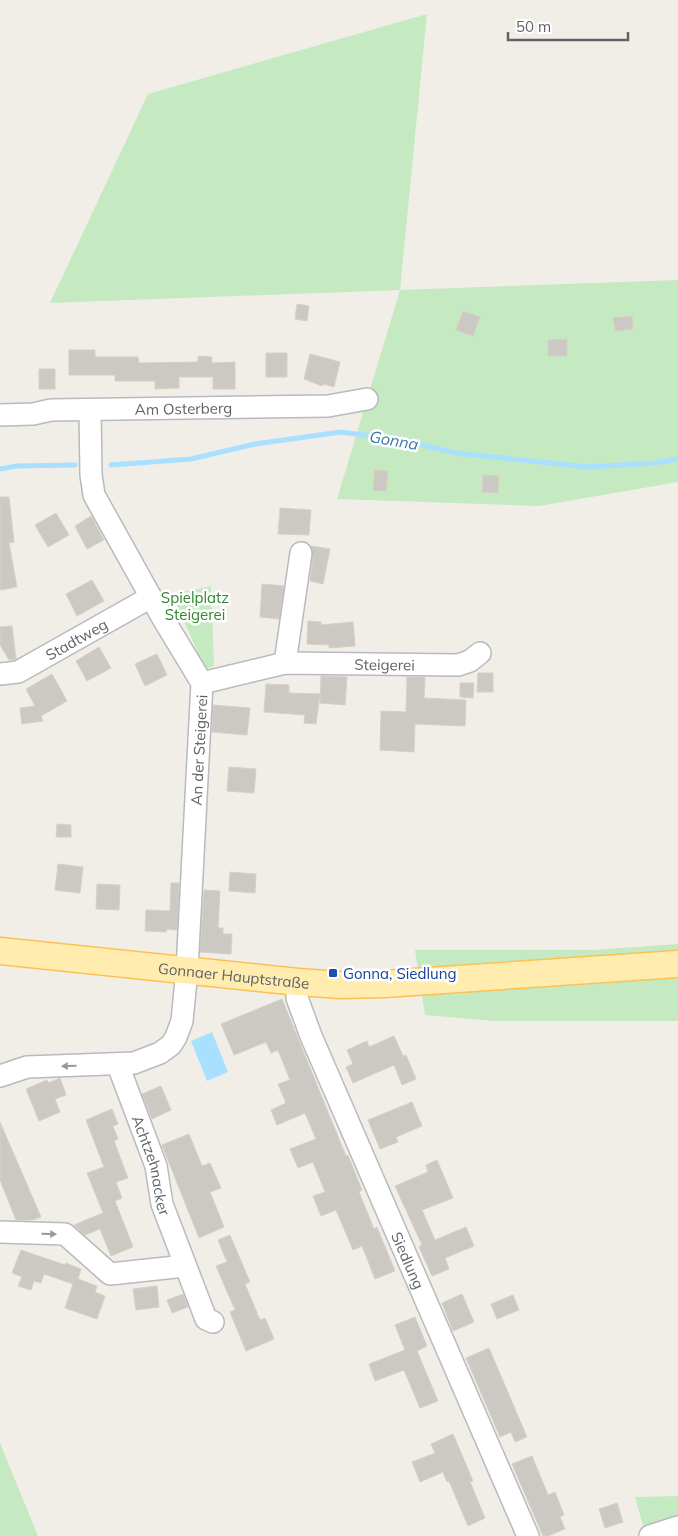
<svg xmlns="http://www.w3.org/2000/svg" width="678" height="1536" viewBox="0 0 678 1536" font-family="Mulish,sans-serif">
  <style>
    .green { fill: #c5eac2 }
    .water { fill: #a9e0ff }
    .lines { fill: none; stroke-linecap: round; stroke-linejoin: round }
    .stream { stroke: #a9e0ff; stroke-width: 5 }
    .building { fill: #ccc9c4; stroke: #d7d0c4 }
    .minor-casing { stroke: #b7babe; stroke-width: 24 }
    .major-casing { stroke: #fcc155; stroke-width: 29 }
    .minor { stroke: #fff; stroke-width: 21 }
    .major { stroke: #ffecae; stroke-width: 26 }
    .oneway { fill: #969a9d }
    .transit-dot { fill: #1a4fb4; stroke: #fff; stroke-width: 2 }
    .labels { text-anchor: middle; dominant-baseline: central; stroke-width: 5; stroke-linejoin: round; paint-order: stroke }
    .street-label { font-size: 15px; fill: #5e6368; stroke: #fff }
    .park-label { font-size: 15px; fill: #31862f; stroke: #fff }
    .transit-label { font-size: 15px; fill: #164399; stroke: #fff; text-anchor: start }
    .water-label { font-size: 16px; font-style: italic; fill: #3777a7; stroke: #fff }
  </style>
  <rect width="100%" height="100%" fill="#f1eee7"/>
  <path class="green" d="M 427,14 L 400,290 L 678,280 L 678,482 L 539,506 L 337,499 L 400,290 L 50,303 L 148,94 Z
    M 211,586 L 214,666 L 205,669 L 172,594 Z
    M 678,944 L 678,1021 L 494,1021 L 425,1015 L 415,950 L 592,950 Z
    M 0,1443 L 38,1536 L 0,1536 Z
    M 678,1496 L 678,1536 L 646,1536 L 635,1497 Z"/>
  <path class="water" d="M 212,1032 L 228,1072 L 207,1081 L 191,1041 Z"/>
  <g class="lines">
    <path class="stream" d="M 111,465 L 191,459 L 255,444 L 341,432 L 402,440 L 456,453 L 587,467 L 655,463 L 678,459
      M 0,469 L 16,466 L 75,465"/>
  </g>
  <path class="building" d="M 297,304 L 309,306 L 307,321 L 295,319 Z
    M 463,311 L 480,317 L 473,336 L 456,330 Z
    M 632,316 L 633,329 L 615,331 L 613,318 Z
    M 567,339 L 567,356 L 548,356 L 548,340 Z
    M 69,350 L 95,350 L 95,357 L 138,357 L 139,363 L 198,362 L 198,356 L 212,357 L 212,363 L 235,362 L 235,389 L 213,389 L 213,377 L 179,377 L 179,388 L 155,389 L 155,381 L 115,381 L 115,375 L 69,375 Z
    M 266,353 L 287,353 L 287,377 L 266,377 Z
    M 310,354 L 340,362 L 334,387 L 324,384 L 322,386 L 304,379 Z
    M 39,369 L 55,369 L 55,389 L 39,389 Z
    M 375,470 L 388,471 L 386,491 L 373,490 Z
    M 483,475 L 499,476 L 498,493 L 482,492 Z
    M 0,497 L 9,497 L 14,542 L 9,543 L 17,587 L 0,590 Z
    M 280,508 L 311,510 L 309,535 L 278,534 Z
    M 56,513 L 69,535 L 48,547 L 35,525 Z
    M 91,516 L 104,540 L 87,549 L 75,526 Z
    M 311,546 L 330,549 L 323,584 L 310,581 L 313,555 Z
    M 92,580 L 104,601 L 77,616 L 66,594 Z
    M 262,584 L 284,586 L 279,619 L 260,617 Z
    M 308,621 L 321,622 L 321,625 L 353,622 L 355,646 L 329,648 L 329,645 L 307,644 Z
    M 12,626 L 16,659 L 9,660 L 0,645 L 0,627 Z
    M 99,647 L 111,668 L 87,681 L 76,661 Z
    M 157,654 L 167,675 L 145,686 L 135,664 Z
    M 478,673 L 493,673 L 493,692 L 477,692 Z
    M 52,674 L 67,701 L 41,716 L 43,721 L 22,724 L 20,708 L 35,706 L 26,689 Z
    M 321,676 L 347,677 L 345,705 L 320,703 Z
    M 407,677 L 425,677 L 424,698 L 466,700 L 465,726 L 415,724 L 414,752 L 380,750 L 381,711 L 406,712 Z
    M 460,683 L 474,683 L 473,698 L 460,697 Z
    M 266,684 L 289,685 L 289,693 L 320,694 L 316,724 L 304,723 L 305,715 L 264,712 Z
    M 213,705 L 250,708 L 247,735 L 212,732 Z
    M 229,767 L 256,769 L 254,793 L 227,791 Z
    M 57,824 L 71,825 L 71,837 L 56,837 Z
    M 58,864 L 83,867 L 80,893 L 55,890 Z
    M 230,872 L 256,874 L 255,893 L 229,891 Z
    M 171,883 L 179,883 L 177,930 L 167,929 L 166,932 L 145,931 L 146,910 L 170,911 Z
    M 97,884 L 120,885 L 119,910 L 96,909 Z
    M 204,890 L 220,891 L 218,928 L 223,928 L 223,934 L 232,934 L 231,954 L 200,952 Z
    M 282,999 L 346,1156 L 348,1155 L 362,1190 L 359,1192 L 374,1229 L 377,1227 L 395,1271 L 375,1279 L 362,1246 L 353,1250 L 336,1210 L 321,1216 L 313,1196 L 325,1192 L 313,1162 L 298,1168 L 290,1149 L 316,1139 L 305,1113 L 277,1125 L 271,1110 L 286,1103 L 278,1084 L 290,1080 L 278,1050 L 271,1053 L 266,1042 L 234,1055 L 221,1024 Z
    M 394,1036 L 403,1056 L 406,1055 L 416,1079 L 402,1085 L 394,1065 L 353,1083 L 346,1067 L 353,1064 L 347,1050 L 367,1041 L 369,1047 Z
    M 60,1078 L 66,1095 L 55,1099 L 60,1112 L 39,1121 L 26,1089 L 47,1080 L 48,1083 Z
    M 161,1086 L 171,1110 L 152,1119 L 142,1094 Z
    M 412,1102 L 422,1126 L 396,1137 L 398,1142 L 380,1149 L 368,1120 Z
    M 112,1109 L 118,1124 L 113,1126 L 118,1139 L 114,1141 L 128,1178 L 116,1182 L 122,1198 L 115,1201 L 133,1247 L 111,1256 L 100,1229 L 85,1235 L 74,1225 L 103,1213 L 87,1173 L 104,1167 L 86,1120 Z
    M 0,1122 L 41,1217 L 32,1220 L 16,1220 L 0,1180 Z
    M 189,1134 L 202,1166 L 210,1163 L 221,1188 L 210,1192 L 224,1227 L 199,1238 L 162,1145 Z
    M 437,1160 L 453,1198 L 422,1210 L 435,1240 L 466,1227 L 474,1246 L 445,1258 L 449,1269 L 432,1276 L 419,1247 L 422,1245 L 395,1186 L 428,1172 L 426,1165 Z
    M 230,1235 L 250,1282 L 245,1284 L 260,1320 L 265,1318 L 274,1339 L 246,1351 L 230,1312 L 235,1310 L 216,1266 L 227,1262 L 218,1240 Z
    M 21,1250 L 65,1265 L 66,1263 L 81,1269 L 78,1279 L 97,1286 L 95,1292 L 105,1296 L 97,1319 L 65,1308 L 73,1284 L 44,1274 L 41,1283 L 34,1281 L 31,1290 L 18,1286 L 22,1277 L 12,1273 Z
    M 157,1286 L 159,1307 L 136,1310 L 133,1289 Z
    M 183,1294 L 188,1307 L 172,1313 L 167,1300 Z
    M 462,1294 L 474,1322 L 453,1331 L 442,1303 Z
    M 513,1295 L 519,1310 L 497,1319 L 491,1304 Z
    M 415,1317 L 427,1346 L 417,1351 L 438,1401 L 420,1408 L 404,1370 L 375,1381 L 369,1364 L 405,1350 L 395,1325 Z
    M 489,1348 L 527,1437 L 515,1442 L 511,1432 L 500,1437 L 466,1358 Z
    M 453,1434 L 473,1481 L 470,1482 L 485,1518 L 468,1526 L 449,1481 L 447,1482 L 443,1472 L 420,1482 L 412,1462 L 435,1453 L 431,1444 Z
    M 532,1456 L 548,1495 L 555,1492 L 564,1515 L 560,1517 L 565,1529 L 548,1536 L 543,1536 L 512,1464 Z
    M 617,1503 L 623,1522 L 605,1528 L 599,1509 Z"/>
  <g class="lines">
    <defs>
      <g id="minor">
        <path id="s1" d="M 0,415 L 33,414 L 51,410 L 328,406 L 367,399"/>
        <path d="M 285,663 L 301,553"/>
        <path id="s2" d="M 0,674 L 18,672 L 151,597"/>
        <path id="s3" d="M 202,683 L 285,663 L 458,665 L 470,661 L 480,653"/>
        <path id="s4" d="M 298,982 L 297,998 L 311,1036 L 528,1536"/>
        <path id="s5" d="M 118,1065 L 156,1166 L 162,1204 L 206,1319 L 213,1322"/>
        <path id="s6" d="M 0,1076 L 27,1067 L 134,1063 L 160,1053 L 171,1045 L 176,1037 L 182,1021 L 187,970 L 202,683 L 162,617 L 94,495 L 91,475 L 90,410"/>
        <path d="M 0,1232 L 65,1234 L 110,1274 L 185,1266"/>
        <path d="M 650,1536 L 678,1527"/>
      </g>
      <g id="major">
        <path id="s7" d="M 0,951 L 298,982 L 341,985 L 384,984 L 678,964"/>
      </g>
    </defs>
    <use href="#minor" class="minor-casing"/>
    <use href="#major" class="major-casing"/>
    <use href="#minor" class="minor"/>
    <use href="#major" class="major"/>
  </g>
  <defs><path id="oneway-solid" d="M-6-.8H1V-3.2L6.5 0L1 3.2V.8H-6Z" transform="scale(1.25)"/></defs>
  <g class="oneway">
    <use href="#oneway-solid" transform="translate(69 1066) rotate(179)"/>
    <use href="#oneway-solid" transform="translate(49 1234) rotate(2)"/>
  </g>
  <rect class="transit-dot" x="328" y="968" width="10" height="10" rx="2.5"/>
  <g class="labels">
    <g class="street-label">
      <text stroke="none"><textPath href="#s1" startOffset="184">Am Osterberg</textPath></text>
      <text stroke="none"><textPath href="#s2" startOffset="85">Stadtweg</textPath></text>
      <text stroke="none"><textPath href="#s3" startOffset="185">Steigerei</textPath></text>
      <text stroke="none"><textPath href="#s6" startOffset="475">An der Steigerei</textPath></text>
      <text stroke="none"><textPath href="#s7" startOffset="235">Gonnaer Hauptstraße</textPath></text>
      <text stroke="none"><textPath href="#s5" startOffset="106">Achtzehnacker</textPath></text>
      <text stroke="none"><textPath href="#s4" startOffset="301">Siedlung</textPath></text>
    </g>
    <g class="park-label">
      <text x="195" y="597">Spielplatz<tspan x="195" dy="17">Steigerei</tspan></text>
    </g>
    <g class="transit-label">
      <text x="343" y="973">Gonna, Siedlung</text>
    </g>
    <g class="water-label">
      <text transform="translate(394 440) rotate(10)">Gonna</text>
    </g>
  </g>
  <path d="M508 32v8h120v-8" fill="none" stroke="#5e6368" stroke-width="2.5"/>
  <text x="516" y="32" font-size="15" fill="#5e6368" stroke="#ffffff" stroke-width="4" paint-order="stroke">50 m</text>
</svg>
